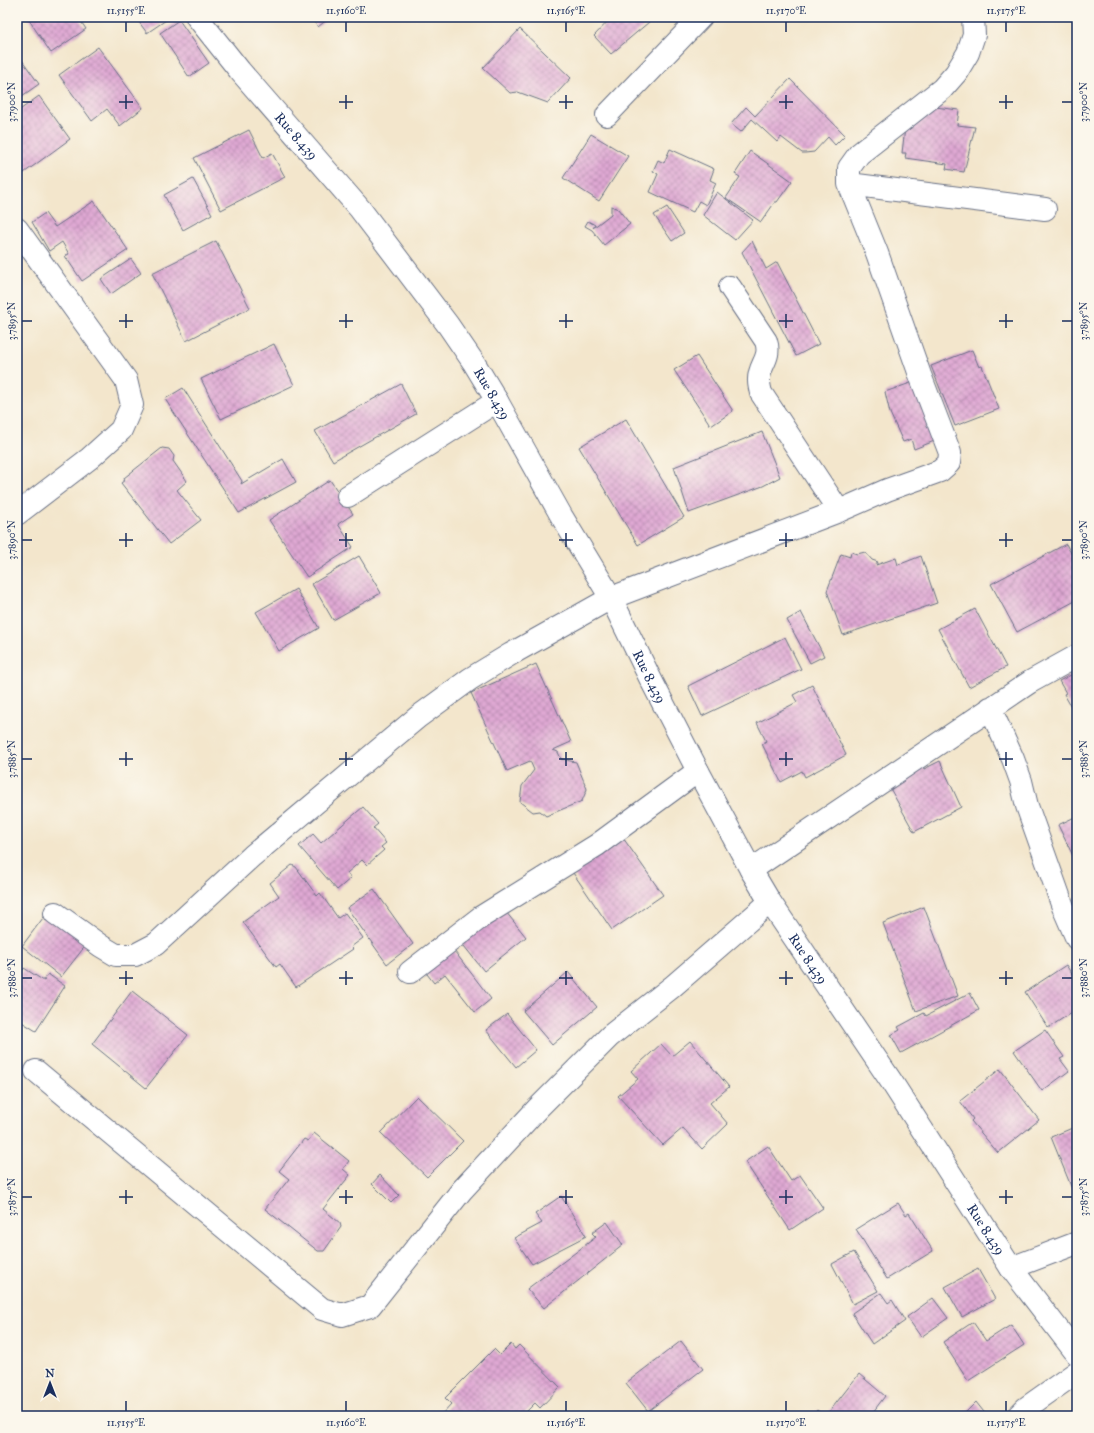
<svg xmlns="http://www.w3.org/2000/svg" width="1094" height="1433" viewBox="0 0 1094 1433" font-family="'IM FELL Great Primer',serif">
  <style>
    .building { fill: url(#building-cross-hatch) }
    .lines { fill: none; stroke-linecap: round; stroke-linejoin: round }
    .street-casing { stroke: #676f84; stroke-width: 24 }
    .secondary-casing { stroke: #676f84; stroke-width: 24 }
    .street { stroke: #fff; stroke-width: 22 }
    .secondary { stroke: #fff; stroke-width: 22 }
    .ticks { fill: none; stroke: #1b2f5e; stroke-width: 1.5 }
    .labels { text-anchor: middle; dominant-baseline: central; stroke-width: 3; stroke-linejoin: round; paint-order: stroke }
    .street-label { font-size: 14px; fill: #1b2f5e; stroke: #fbf7ec }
    .neatline { fill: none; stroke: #1b2f5e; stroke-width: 1.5 }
    .ticks-label { font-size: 10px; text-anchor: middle; fill: #1b2f5e }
  </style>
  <defs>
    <pattern id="building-cross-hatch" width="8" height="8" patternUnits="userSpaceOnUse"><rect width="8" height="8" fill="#dfa8d3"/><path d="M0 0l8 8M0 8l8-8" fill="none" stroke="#b489ae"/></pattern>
  </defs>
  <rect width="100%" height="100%" fill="#fbf7ec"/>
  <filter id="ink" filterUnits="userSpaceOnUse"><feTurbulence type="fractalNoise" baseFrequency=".025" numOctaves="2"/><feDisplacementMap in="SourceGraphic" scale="8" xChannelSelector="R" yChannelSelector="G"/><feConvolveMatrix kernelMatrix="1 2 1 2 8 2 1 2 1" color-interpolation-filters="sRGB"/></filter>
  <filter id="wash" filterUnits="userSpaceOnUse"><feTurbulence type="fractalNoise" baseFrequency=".012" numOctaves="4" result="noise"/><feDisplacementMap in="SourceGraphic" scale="16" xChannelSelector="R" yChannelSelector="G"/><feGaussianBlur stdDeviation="0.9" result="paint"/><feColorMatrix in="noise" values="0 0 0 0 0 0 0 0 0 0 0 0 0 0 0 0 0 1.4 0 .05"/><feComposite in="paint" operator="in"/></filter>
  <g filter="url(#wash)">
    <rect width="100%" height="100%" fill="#f3e6cc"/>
    <g id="blocks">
      <path class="building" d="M 27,17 L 78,17 L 86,29 L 51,53 Z
        M 137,17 L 168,17 L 169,18 L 147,33 L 136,18 Z
        M 310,17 L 330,17 L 318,27 Z
        M 612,17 L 645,17 L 649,22 L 611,54 L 594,36 Z
        M 179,20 L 209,63 L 189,77 L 160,33 Z
        M 520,29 L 571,78 L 548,103 L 518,92 L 510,93 L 483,68 Z
        M 98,47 L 143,108 L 120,126 L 107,109 L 92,121 L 59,75 Z
        M 17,53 L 39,84 L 22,96 L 17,89 Z
        M 790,79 L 845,135 L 835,145 L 828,137 L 814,152 L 805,153 L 802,153 L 781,137 L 777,142 L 752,119 L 741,132 L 731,124 L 746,107 L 755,116 Z
        M 39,96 L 70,139 L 17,178 L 17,112 Z
        M 919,105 L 959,110 L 957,125 L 975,127 L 964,172 L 946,169 L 947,164 L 905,158 L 906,153 L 902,153 L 905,128 L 910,129 L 913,110 Z
        M 249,130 L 263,158 L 272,153 L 285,177 L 221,210 L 194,158 Z
        M 591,134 L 628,156 L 599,201 L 563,178 Z
        M 670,149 L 714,169 L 710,180 L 716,183 L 706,205 L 699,201 L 693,212 L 650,192 L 658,174 L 653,171 L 658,160 L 664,163 Z
        M 750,151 L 792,181 L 777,202 L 775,202 L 761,222 L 726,198 L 740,177 L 735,174 Z
        M 193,179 L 212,214 L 183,230 L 164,195 Z
        M 717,192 L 753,220 L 735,240 L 703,215 Z
        M 94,201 L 128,250 L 82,281 L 65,256 L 69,254 L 62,242 L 49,251 L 32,222 L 45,213 L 55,227 Z
        M 611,206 L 618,209 L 630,224 L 604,245 L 592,230 L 585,226 L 588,221 L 595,225 L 593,228 L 611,214 Z
        M 667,207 L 684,233 L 672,241 L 654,215 Z
        M 216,241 L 250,308 L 186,341 L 152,273 Z
        M 752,241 L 766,269 L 777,262 L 819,344 L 796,356 L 742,252 Z
        M 131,259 L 141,273 L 111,294 L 101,279 Z
        M 274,344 L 294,385 L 221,419 L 201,379 Z
        M 972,350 L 979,367 L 982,366 L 999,409 L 955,426 L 931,366 Z
        M 697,356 L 733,411 L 711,426 L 674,370 Z
        M 916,381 L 937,440 L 914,449 L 911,439 L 903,442 L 890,413 L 885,392 Z
        M 401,384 L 416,414 L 333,461 L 315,431 Z
        M 183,388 L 242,481 L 241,484 L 283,459 L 296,482 L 239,513 L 165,399 Z
        M 626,419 L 684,517 L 638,545 L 579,447 Z
        M 762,432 L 780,477 L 763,486 L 689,513 L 674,467 Z
        M 162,448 L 169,449 L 174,456 L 173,461 L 187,481 L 177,490 L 201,520 L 169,544 L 121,483 L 125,480 L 124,478 Z
        M 330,480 L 353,514 L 338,524 L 353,547 L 307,577 L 269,520 Z
        M 1066,544 L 1077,564 L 1077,600 L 1017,632 L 991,584 Z
        M 851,552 L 857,554 L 865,552 L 872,560 L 878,562 L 876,565 L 896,558 L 898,565 L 921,556 L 937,603 L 843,635 L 827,591 L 841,554 L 850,557 Z
        M 359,556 L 381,593 L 333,620 L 312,584 Z
        M 296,589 L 319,628 L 279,651 L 256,612 Z
        M 975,609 L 1006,667 L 969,687 L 938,629 Z
        M 801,612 L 824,656 L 810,663 L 787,620 Z
        M 785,637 L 801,669 L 702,716 L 688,686 Z
        M 536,664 L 571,742 L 553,750 L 558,752 L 561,759 L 576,762 L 587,789 L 582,801 L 546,816 L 540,811 L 533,812 L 520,802 L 522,786 L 534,770 L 530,761 L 507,771 L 471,693 Z
        M 1077,667 L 1077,717 L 1064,694 L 1066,693 L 1059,681 L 1073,674 L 1071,670 Z
        M 812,685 L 846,755 L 805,777 L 802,771 L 781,782 L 762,744 L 766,741 L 757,723 L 797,702 L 793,695 Z
        M 940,761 L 961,807 L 914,832 L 886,781 L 921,763 L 924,769 Z
        M 363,807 L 378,824 L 373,828 L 386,843 L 381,847 L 384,850 L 367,865 L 362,860 L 347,873 L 351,878 L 337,890 L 299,846 L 313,834 L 321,843 Z
        M 1077,816 L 1077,864 L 1058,825 Z
        M 621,835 L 663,895 L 612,930 L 571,870 Z
        M 292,865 L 296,867 L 317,896 L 320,893 L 338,918 L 345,913 L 363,938 L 351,947 L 353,949 L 296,987 L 280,964 L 276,967 L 243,922 L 279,896 L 270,883 Z
        M 374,889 L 413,944 L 387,964 L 347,908 Z
        M 498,902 L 526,937 L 484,971 L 456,936 Z
        M 924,907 L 958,996 L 916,1011 L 883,923 Z
        M 49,910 L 86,945 L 61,977 L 22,946 Z
        M 448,943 L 491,999 L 475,1012 L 445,974 L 434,983 L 420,965 Z
        M 1066,965 L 1077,982 L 1077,1009 L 1048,1028 L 1025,992 Z
        M 24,968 L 44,981 L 48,974 L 65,986 L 36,1031 L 17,1019 L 17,979 Z
        M 568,972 L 597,1007 L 552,1045 L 523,1011 Z
        M 132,991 L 188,1035 L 146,1088 L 92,1044 Z
        M 970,993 L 979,1010 L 901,1053 L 891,1035 L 900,1030 L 898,1027 L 924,1013 L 926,1016 Z
        M 507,1014 L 536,1050 L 516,1067 L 486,1030 Z
        M 1045,1030 L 1064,1057 L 1060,1059 L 1069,1071 L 1042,1091 L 1014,1051 Z
        M 690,1041 L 729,1087 L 710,1103 L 728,1124 L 702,1149 L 683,1128 L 663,1145 L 618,1096 L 638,1079 L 631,1071 L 661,1044 L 672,1056 Z
        M 1000,1069 L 1039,1120 L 998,1153 L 971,1121 L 973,1119 L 960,1101 Z
        M 417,1096 L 463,1141 L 427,1177 L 381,1133 Z
        M 1077,1126 L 1077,1201 L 1051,1137 Z
        M 314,1133 L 349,1161 L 343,1169 L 350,1175 L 323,1209 L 340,1223 L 341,1227 L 324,1251 L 318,1251 L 265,1209 L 289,1179 L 279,1171 L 304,1139 L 308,1141 Z
        M 768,1146 L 791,1181 L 800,1175 L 823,1208 L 790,1230 L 745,1162 Z
        M 380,1175 L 399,1195 L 391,1203 L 372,1184 Z
        M 561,1196 L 586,1236 L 532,1264 L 514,1238 L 542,1223 L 535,1214 Z
        M 898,1203 L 906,1215 L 909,1213 L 933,1251 L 887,1279 L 856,1229 Z
        M 607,1222 L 623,1245 L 544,1308 L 527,1289 L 596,1237 L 592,1233 Z
        M 854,1252 L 878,1291 L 853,1304 L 832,1264 Z
        M 978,1269 L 995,1299 L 962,1317 L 945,1287 Z
        M 881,1293 L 888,1303 L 892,1300 L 905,1321 L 872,1344 L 852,1313 Z
        M 933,1298 L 948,1318 L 921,1337 L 907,1317 Z
        M 973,1322 L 986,1341 L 1011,1325 L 1024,1345 L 968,1381 L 943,1342 Z
        M 681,1341 L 703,1369 L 648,1411 L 626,1383 Z
        M 511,1344 L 515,1349 L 519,1345 L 560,1387 L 540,1408 L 535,1403 L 522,1416 L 442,1416 L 441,1415 L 451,1404 L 445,1398 L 494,1349 L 500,1355 Z
        M 859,1374 L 885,1396 L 870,1416 L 834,1416 L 829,1412 Z
        M 976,1402 L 987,1416 L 962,1416 Z
        M 817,1410 L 824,1416 L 812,1416 Z"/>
    </g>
  </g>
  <g filter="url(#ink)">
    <use href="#blocks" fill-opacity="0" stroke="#676f84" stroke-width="1"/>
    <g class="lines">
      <defs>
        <path id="street" d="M 607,115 L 701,17
          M 849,184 L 1045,209
          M 17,229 L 126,380 L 132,405 L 121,430 L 90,458 L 17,514
          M 730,287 L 766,341 C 772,359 758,365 759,381 C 759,385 760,389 761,393 L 839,511
          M 348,496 L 497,401
          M 990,708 L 1013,759 L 1021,781 L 1027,806 L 1063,907 L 1077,939
          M 751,870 L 1030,682 L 1077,656
          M 55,913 L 101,946 L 116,955 L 135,955 L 156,944 L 252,856 L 418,717 L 470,679 L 511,654 L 611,598 L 839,511 L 887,490 L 940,471 L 949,463 L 950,453 L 920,375 L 877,253 L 849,184 L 849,168 L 859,154 L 942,89 L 956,73 L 968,53 L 974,35 L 973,17
          M 410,972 L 481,917 L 597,845 L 698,771
          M 36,1071 L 322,1309 L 342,1315 L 370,1306 L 462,1190 L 538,1108 L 610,1036 L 672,987 L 770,902
          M 1011,1268 L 1077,1243
          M 1018,1416 L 1026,1408 L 1077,1372"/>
        <g id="secondary">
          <path id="s1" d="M 197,17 L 240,71 L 360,209 L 448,325 L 474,363 L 497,401 L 562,517 L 611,598 L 650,678 L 698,771 L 751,870 L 770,902 L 891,1081 L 1011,1268 L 1077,1354"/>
        </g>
      </defs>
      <use href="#street" class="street-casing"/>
      <use href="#secondary" class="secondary-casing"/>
      <use href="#street" class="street"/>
      <use href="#secondary" class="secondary"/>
    </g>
  </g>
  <path class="ticks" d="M 126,22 L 126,32M 346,22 L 346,32M 566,22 L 566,32M 786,22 L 786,32M 1006,22 L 1006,32M 126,95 L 126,109M 346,95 L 346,109M 566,95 L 566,109M 786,95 L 786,109M 1006,95 L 1006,109M 22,102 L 32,102M 119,102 L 133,102M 339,102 L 353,102M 559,102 L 573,102M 779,102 L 793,102M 999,102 L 1013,102M 1062,102 L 1072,102M 126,314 L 126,328M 346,314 L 346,328M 566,314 L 566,328M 786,314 L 786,328M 1006,314 L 1006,328M 22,321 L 32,321M 119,321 L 133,321M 339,321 L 353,321M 559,321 L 573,321M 779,321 L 793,321M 999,321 L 1013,321M 1062,321 L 1072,321M 126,533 L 126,547M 346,533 L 346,547M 566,533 L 566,547M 786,533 L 786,547M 1006,533 L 1006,547M 22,540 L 32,540M 119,540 L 133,540M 339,540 L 353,540M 559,540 L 573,540M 779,540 L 793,540M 999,540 L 1013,540M 1062,540 L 1072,540M 126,752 L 126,766M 346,752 L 346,766M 566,752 L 566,766M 786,752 L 786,766M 1006,752 L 1006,766M 22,759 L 32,759M 119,759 L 133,759M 339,759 L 353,759M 559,759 L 573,759M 779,759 L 793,759M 999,759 L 1013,759M 1062,759 L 1072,759M 126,971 L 126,985M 346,971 L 346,985M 566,971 L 566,985M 786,971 L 786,985M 1006,971 L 1006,985M 22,978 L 32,978M 119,978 L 133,978M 339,978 L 353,978M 559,978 L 573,978M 779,978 L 793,978M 999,978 L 1013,978M 1062,978 L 1072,978M 126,1190 L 126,1204M 346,1190 L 346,1204M 566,1190 L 566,1204M 786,1190 L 786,1204M 1006,1190 L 1006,1204M 22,1197 L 32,1197M 119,1197 L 133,1197M 339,1197 L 353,1197M 559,1197 L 573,1197M 779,1197 L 793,1197M 999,1197 L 1013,1197M 1062,1197 L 1072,1197M 126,1401 L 126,1411M 346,1401 L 346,1411M 566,1401 L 566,1411M 786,1401 L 786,1411M 1006,1401 L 1006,1411"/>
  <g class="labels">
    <g class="street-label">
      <text stroke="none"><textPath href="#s1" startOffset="155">Rue 8.439</textPath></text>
      <text stroke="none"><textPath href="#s1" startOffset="479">Rue 8.439</textPath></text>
      <text stroke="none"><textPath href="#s1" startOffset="803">Rue 8.439</textPath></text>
      <text stroke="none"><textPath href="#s1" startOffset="1127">Rue 8.439</textPath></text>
      <text stroke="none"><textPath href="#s1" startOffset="1451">Rue 8.439</textPath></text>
    </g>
  </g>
  <rect width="1094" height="1433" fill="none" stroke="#fbf7ec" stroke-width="44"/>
  <g transform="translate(50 1383)" stroke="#fbf7ec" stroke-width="3" paint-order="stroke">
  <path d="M0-3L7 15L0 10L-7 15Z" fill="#1b2f5e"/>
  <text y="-6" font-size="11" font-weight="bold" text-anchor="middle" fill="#1b2f5e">N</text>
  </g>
  <rect x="22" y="22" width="1050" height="1389" class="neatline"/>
  <g class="ticks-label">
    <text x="126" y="14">11.5155°E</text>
    <text x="346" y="14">11.5160°E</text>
    <text x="566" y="14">11.5165°E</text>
    <text x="786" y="14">11.5170°E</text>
    <text x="1006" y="14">11.5175°E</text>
    <text transform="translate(11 102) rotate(-90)" y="4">3.7900°N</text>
    <text transform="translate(1083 102) rotate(-90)" y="4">3.7900°N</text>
    <text transform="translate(11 321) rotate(-90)" y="4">3.7895°N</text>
    <text transform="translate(1083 321) rotate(-90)" y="4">3.7895°N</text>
    <text transform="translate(11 540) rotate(-90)" y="4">3.7890°N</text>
    <text transform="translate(1083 540) rotate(-90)" y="4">3.7890°N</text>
    <text transform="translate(11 759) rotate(-90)" y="4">3.7885°N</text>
    <text transform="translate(1083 759) rotate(-90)" y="4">3.7885°N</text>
    <text transform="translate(11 978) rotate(-90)" y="4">3.7880°N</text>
    <text transform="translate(1083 978) rotate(-90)" y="4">3.7880°N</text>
    <text transform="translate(11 1197) rotate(-90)" y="4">3.7875°N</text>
    <text transform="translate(1083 1197) rotate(-90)" y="4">3.7875°N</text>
    <text x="126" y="1426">11.5155°E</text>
    <text x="346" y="1426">11.5160°E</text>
    <text x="566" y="1426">11.5165°E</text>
    <text x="786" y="1426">11.5170°E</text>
    <text x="1006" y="1426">11.5175°E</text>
  </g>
</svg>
